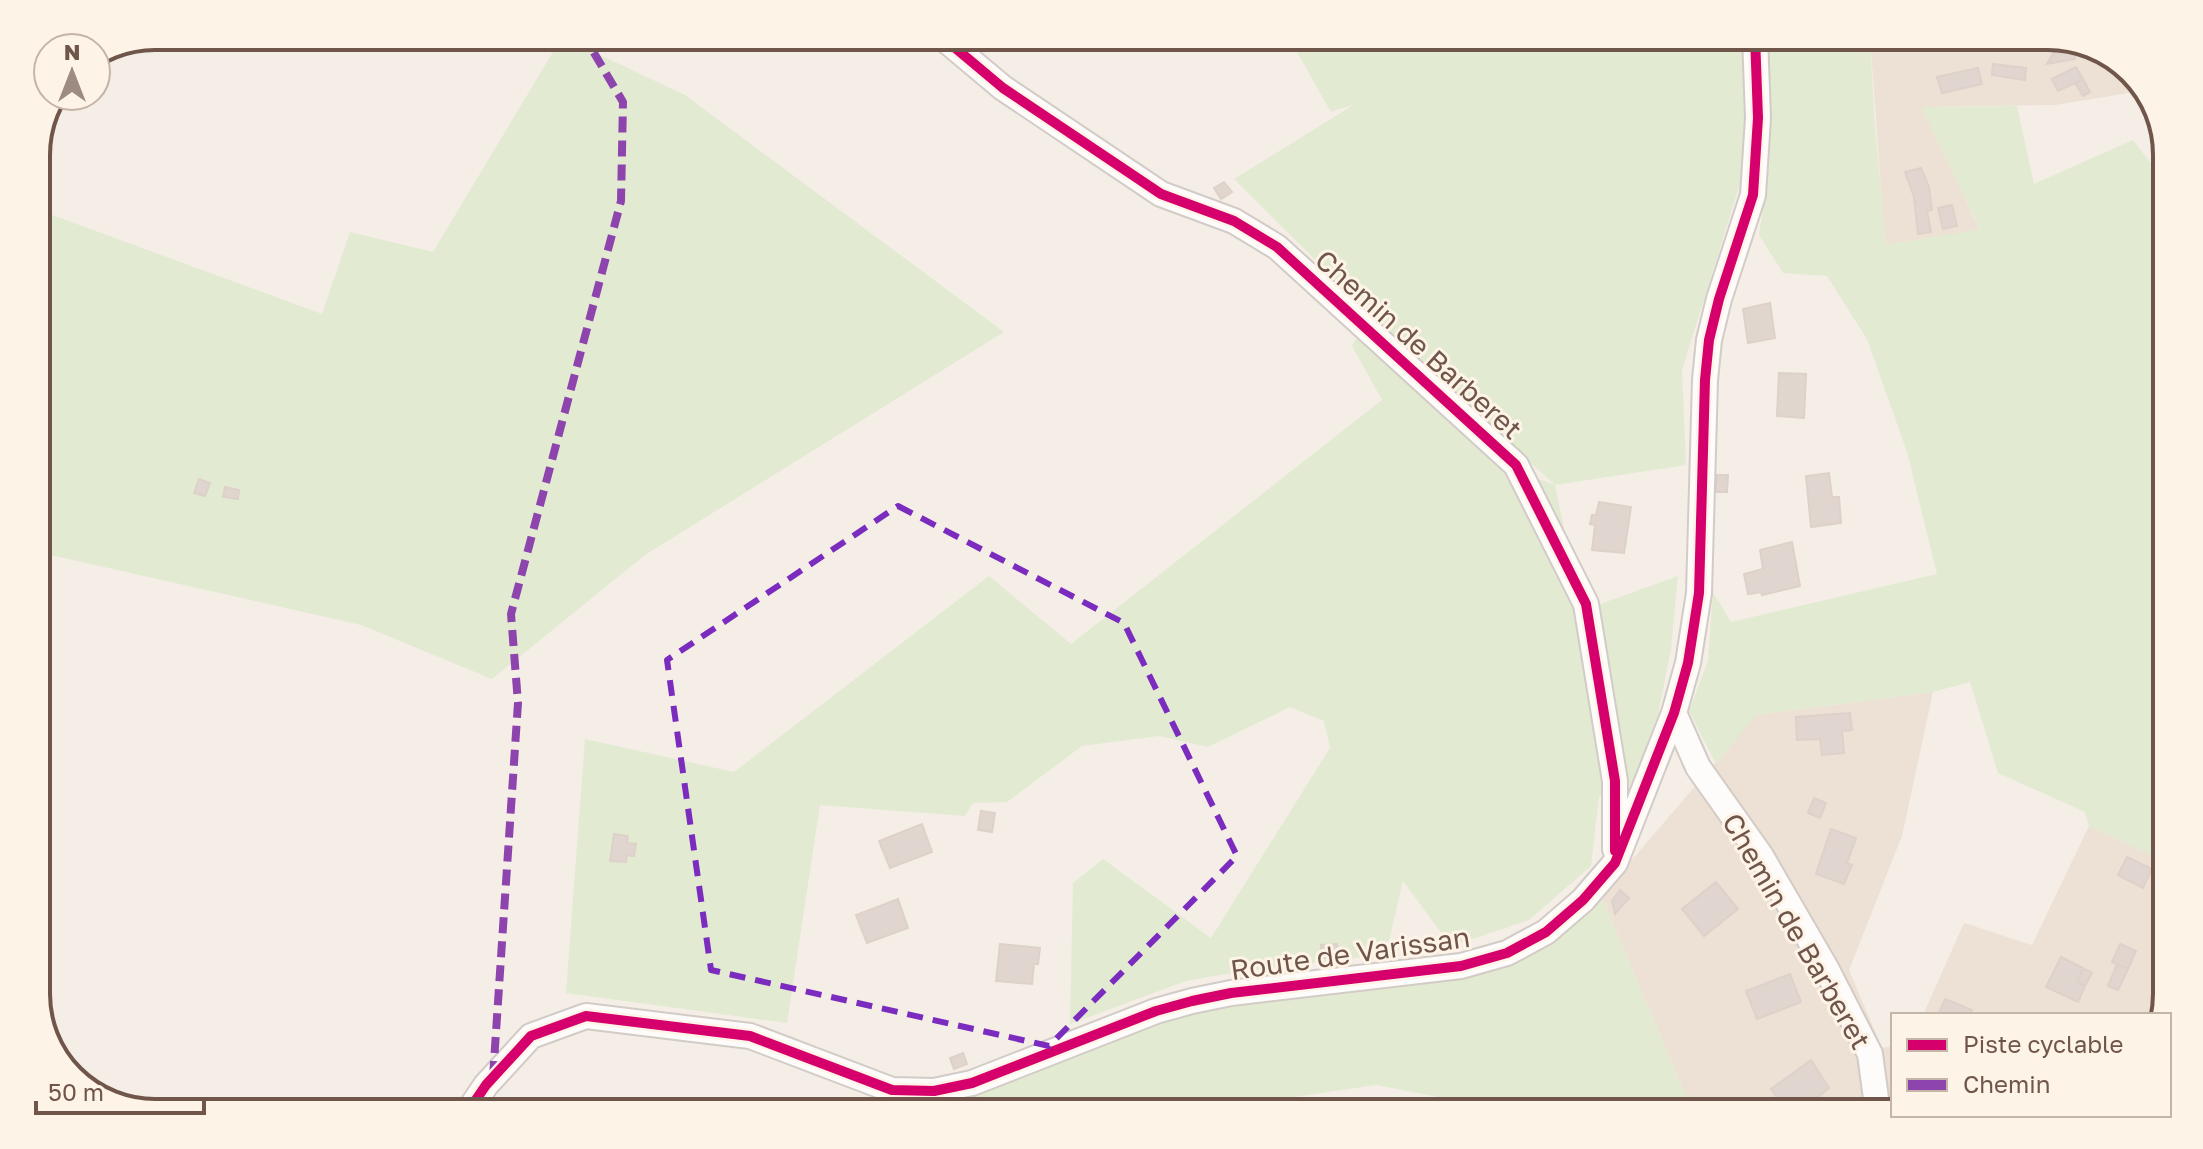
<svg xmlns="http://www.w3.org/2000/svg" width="2203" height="1149" viewBox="0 0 2203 1149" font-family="'Golos Text',sans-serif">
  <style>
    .residential { fill: #ede0d4 }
    .green { fill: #e2ead2; fill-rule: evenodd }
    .building { fill: #e0d6cf; stroke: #ddd1ca; stroke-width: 2 }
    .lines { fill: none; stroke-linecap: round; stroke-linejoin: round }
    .minor-casing { stroke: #d3cbc6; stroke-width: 28 }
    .minor { stroke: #fdfcfb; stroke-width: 24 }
    .quiet { stroke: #8e44ad; stroke-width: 8; stroke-dasharray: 16 8; stroke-linecap: butt }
    .cycleway-casing { stroke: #fef3e7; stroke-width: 15 }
    .cycleway { stroke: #d6006c; stroke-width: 10 }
    .marked { fill: none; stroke: #7b2cbf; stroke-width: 6; stroke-dasharray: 16 10; stroke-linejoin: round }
    .labels { text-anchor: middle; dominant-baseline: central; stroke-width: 6; stroke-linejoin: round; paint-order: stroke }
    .street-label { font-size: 28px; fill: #70554a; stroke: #fef3e7 }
    .rim { fill: none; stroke: #70554a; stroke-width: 4 }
  </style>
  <rect width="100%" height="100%" fill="#f4eee7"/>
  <path class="residential" d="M 1870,36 L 2048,36 L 2101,48 L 2147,90 L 2055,105 L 1922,107 L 1980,230 L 1885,245 Z
    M 1933,692 L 1902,836 L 1849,970 L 1882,1048 L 1893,1046 L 1893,1113 L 1693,1113 L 1601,896 L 1756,715 Z
    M 2089,826 L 2167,862 L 2167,994 L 2162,1015 L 1923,1015 L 1964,923 L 2032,945 Z"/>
  <path class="green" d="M 1288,36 L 1736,36 L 1737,41 L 1748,36 L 1870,36 L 1874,114 L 1886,245 L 1980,229 L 1921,107 L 2017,106 L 2034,184 L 2133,140 L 2167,184 L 2167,862 L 2089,826 L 2085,812 L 1998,773 L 1970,682 L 1933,692 L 1756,715 L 1716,764 L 1689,711 L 1708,661 L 1713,592 L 1731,622 L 1937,574 L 1907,452 L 1867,339 L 1827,276 L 1783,273 L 1759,235 L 1770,161 L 1743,174 L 1682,370 L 1686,465 L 1555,485 L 1581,611 L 1678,576 L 1671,649 L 1658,715 L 1632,785 L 1599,796 L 1591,866 L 1529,920 L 1451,946 L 1403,881 L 1386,954 L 1237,972 L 1186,981 L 1070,1024 L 1073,883 L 1103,859 L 1211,938 L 1330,748 L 1324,721 L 1290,707 L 1208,747 L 1159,736 L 1082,746 L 1007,802 L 973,803 L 965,816 L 820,805 L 787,1023 L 566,993 L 585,739 L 734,772 L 989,576 L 1071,644 L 1382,400 L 1352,346 L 1370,314 L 1234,179 L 1355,104 L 1331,112 ZM 1430,372 L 1553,483 L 1553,484 L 1504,467 Z
    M 562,37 L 685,95 L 1004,332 L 645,555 L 492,679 L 361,625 L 51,555 L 36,598 L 36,209 L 322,314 L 350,232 L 433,252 Z
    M 1601,896 L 1693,1113 L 1455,1113 L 1449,1099 L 1376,1085 L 1185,1113 L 1045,1113 L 1042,1102 L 1011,1113 L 893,1113 L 967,1096 L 1192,1012 L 1464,977 Z"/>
  <path class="building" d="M 2054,37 L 2084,44 L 2084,45 L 2076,46 L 2075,59 L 2047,64 L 2056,49 L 2053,47 Z
    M 1993,64 L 2026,68 L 2025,80 L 1992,75 Z
    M 2076,67 L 2083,79 L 2058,91 L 2052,79 Z
    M 1978,68 L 1982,84 L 1942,93 L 1937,77 Z
    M 2083,79 L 2090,92 L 2083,96 L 2075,83 Z
    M 1921,168 L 1929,187 L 1932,210 L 1927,211 L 1931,232 L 1918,234 L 1914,197 L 1905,172 Z
    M 1224,182 L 1232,192 L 1221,199 L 1214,188 Z
    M 1952,205 L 1957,226 L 1943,229 L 1938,208 Z
    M 1770,303 L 1775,338 L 1748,343 L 1743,309 Z
    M 1779,373 L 1806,374 L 1804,418 L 1777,416 Z
    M 1829,473 L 1832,497 L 1839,497 L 1841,523 L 1811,527 L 1806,476 Z
    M 1717,475 L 1728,475 L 1727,492 L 1716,492 Z
    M 199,479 L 210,483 L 205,496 L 194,493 Z
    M 225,487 L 239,490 L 238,499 L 223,497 Z
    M 1599,502 L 1631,507 L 1624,553 L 1592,550 L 1595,525 L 1590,524 L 1592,515 L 1596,515 Z
    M 1792,542 L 1800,586 L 1762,595 L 1761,592 L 1748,594 L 1744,574 L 1763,569 L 1760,550 Z
    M 1850,713 L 1852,730 L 1842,731 L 1844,753 L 1822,755 L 1820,739 L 1797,740 L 1796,717 Z
    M 1814,798 L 1826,803 L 1820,818 L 1808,813 Z
    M 981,811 L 995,813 L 992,832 L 978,830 Z
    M 922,824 L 932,852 L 890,868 L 879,841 Z
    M 1831,829 L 1856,838 L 1847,863 L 1852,865 L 1844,884 L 1816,874 Z
    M 614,834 L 628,836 L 627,843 L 636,844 L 634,856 L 627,855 L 626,862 L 610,861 Z
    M 2127,857 L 2152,869 L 2143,888 L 2118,875 Z
    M 1716,882 L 1738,909 L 1704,936 L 1682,909 Z
    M 1620,890 L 1629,898 L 1615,914 L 1612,901 Z
    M 898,899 L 908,928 L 867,943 L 856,915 Z
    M 1000,944 L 1040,948 L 1038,964 L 1034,964 L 1032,984 L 996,981 Z
    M 1337,944 L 1338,957 L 1322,958 L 1321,945 Z
    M 2120,944 L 2136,951 L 2128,969 L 2112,962 Z
    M 2061,957 L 2083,968 L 2077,982 L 2085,986 L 2078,1002 L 2046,987 Z
    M 2117,964 L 2128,969 L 2118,990 L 2108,986 Z
    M 2083,968 L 2092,973 L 2085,986 L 2077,982 Z
    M 1790,974 L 1801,1002 L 1757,1019 L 1746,991 Z
    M 1945,999 L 1972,1010 L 1970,1015 L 1938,1015 Z
    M 963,1053 L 967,1064 L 954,1069 L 950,1058 Z
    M 1811,1060 L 1829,1088 L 1818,1097 L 1823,1105 L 1811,1113 L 1805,1107 L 1788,1113 L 1771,1089 Z
    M 1392,1107 L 1412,1109 L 1411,1113 L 1391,1113 Z"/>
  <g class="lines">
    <defs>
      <path id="minor" d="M 941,36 L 1003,88 L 1161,194 L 1234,221 L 1277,247 L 1516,465 L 1586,604 L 1615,781 L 1615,849
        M 1674,713 L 1698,767 L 1761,856 L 1826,968 L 1870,1054 L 1878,1113
        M 467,1113 L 486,1085 L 531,1036 L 586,1016 L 750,1036 L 892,1090 L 934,1091 L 972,1083 L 1156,1011 L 1192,1001 L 1231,993 L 1461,966 L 1507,953 L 1546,932 L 1583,900 L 1615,863 L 1674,713 L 1688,663 L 1699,593 L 1705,380 L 1709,340 L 1719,299 L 1753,195 L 1758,118 L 1755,36"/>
    </defs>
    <use href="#minor" class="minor-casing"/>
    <use href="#minor" class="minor"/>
    <path class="quiet" d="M 493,1077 L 518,703 L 511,614 L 621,201 L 623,102 L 584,36"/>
    <defs>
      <path id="cycleway" d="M 941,36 L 1003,88 L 1161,194 L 1234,221 L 1277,247 L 1516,465 L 1586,604 L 1615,781 L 1615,851
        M 467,1113 L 486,1085 L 531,1036 L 586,1016 L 750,1036 L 892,1090 L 934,1091 L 972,1083 L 1156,1011 L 1192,1001 L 1231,993 L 1461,966 L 1507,953 L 1546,932 L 1583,900 L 1615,863 L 1674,713 L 1688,663 L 1699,593 L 1705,380 L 1709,340 L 1719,299 L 1753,195 L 1758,118 L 1755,36"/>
    </defs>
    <use href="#cycleway" class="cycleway-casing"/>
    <use href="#cycleway" class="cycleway"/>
  </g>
  <path class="marked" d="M 898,506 L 1124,623 L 1237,856 L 1049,1046 L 711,970 L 667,660 Z"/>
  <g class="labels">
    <g class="street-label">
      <text transform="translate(1419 344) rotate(42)">Chemin de Barberet</text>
      <text transform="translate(1797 931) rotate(60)">Chemin de Barberet</text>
      <text transform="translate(1350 953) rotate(-8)">Route de Varissan</text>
    </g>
  </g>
  <path d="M0 0H2203V1149H0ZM155 50H2048A105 105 0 0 1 2153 155V994A105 105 0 0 1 2048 1099H155A105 105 0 0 1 50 994V155A105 105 0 0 1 155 50Z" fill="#fef3e7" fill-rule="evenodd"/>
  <path class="rim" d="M155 50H2048A105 105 0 0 1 2153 155V994A105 105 0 0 1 2048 1099H155A105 105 0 0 1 50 994V155A105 105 0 0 1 155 50Z"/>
  <rect x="1891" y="1013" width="280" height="104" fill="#fef3e7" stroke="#c5b4a8" stroke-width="2"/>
  <rect x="1907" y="1039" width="40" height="12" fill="#d6006c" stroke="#c5b4a8" stroke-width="2"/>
  <text x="1963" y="1053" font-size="24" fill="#70554a">Piste cyclable</text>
  <rect x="1907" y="1079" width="40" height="12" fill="#8e44ad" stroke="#c5b4a8" stroke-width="2"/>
  <text x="1963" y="1093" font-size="24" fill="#70554a">Chemin</text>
  <g transform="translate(72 72)"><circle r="38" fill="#fef3e7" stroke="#c5b4a8" stroke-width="2"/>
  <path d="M0-6L14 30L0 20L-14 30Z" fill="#9e8b81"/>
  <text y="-12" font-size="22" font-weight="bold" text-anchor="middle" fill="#70554a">N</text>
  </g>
  <path d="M36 1101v12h168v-12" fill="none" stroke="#70554a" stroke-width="4"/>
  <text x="48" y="1101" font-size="24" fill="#70554a" stroke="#fef3e7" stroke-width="6" paint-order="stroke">50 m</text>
</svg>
